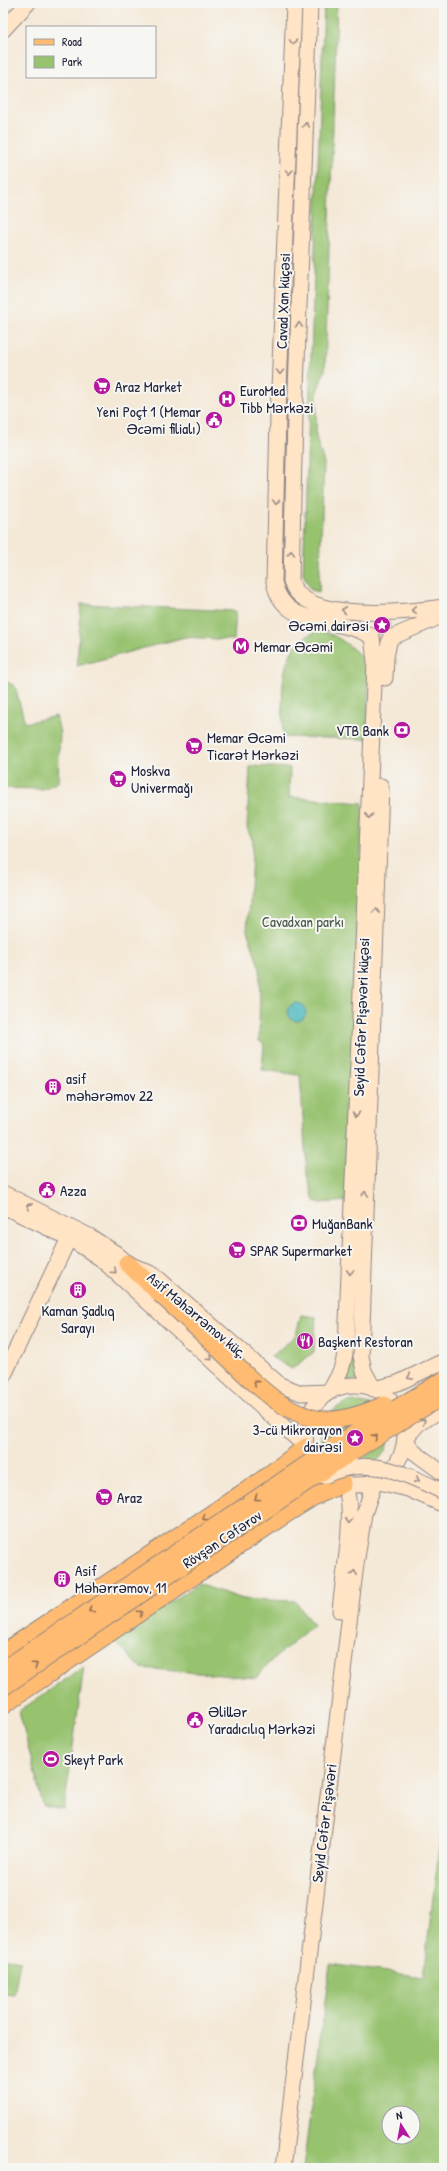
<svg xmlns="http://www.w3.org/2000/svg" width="447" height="2171" viewBox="0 0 447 2171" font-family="'Patrick Hand',sans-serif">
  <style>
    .green { fill: #97c26e; stroke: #5c7254; fill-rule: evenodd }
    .water { fill: #49b8bf; stroke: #366d7d }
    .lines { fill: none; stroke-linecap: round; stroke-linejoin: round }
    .secondary-casing { stroke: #8b8588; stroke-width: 17 }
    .primary-casing { stroke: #8b8588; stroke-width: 19 }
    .secondary { stroke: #ffe4c6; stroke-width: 15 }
    .primary { stroke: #ffbb71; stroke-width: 17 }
    .secondary-bridge-casing { stroke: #8b8588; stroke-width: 17; stroke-linecap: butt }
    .primary-bridge-casing { stroke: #8b8588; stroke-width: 19; stroke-linecap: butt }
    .secondary-bridge { stroke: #ffe4c6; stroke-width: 15 }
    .primary-bridge { stroke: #ffbb71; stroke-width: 17 }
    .oneway { stroke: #9c8d87 }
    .oneway2 { stroke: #906e56 }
    .labels { text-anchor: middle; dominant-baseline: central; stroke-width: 4; stroke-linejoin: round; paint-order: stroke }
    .street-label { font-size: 15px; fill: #22223b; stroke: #f6f6f2 }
    .poi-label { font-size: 15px; fill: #22223b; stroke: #f6f6f2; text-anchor: start }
    .park-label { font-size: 15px; fill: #4b5a4d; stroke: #f6f6f2 }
  </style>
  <rect width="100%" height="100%" fill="#f6f6f2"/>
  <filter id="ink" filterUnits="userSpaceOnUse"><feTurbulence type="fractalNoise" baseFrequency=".025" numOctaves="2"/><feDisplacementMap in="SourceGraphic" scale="8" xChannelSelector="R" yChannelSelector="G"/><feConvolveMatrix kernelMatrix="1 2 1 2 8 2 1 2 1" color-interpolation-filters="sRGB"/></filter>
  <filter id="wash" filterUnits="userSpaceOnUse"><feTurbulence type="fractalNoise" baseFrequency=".012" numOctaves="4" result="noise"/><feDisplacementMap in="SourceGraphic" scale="16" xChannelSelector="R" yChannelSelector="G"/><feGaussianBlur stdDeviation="0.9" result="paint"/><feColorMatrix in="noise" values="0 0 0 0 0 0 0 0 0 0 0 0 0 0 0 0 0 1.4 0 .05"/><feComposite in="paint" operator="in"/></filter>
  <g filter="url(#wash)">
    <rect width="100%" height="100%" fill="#f4e8d6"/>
    <path class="green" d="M 324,3 L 337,3 L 325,371 L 317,391 L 316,437 L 324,463 L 319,592 L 311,590 L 303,574 Z
      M 81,604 L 236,611 L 234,640 L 185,637 L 77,666 Z
      M374 626a8 8 0 1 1 16 0a8 8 0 1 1-16 0Z
      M 321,631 C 340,635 356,651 369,665 L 367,739 L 283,737 C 283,701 274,640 321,631 Z
      M 3,680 L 15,686 L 25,723 L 56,716 L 60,733 L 58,782 L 43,789 L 3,788 Z
      M 250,766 L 290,768 L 289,797 L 363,803 L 348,1201 L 321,1203 L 314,1201 L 307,1175 L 300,1075 L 262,1070 L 264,1044 L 259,1041 L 260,969 L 247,931 L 253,842 L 247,828 Z
      M 301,1315 L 316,1317 L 314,1352 L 292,1369 L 271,1357 L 296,1335 Z
      M 353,1353 L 361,1380 L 345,1381 Z
      M 353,1401 L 370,1405 L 389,1432 C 389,1448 383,1458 369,1467 L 324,1452 C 315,1428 328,1406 353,1401 Z
      M 198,1584 L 243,1599 L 295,1601 L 313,1625 L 269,1663 L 256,1678 L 141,1668 L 113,1640 Z
      M 84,1667 L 64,1810 L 43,1806 L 19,1711 Z
      M 440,1842 L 444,1843 L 444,2168 L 303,2168 L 330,1964 L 423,1977 ZM 389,2113 L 413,2113 L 413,2137 L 389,2137 Z
      M 3,1958 L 20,1961 L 14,1995 L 3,1994 Z"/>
    <path class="water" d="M288 1012a9 9 0 1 1 18 0a9 9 0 1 1-18 0Z"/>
  </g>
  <g filter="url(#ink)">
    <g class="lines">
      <defs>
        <path id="secondary" d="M 310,3 L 295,417 L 291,581 C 302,624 410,612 444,607
          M 3,30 L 28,3
          M 385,678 L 386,657 L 390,638 L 444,615
          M 381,786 L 361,1356 L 364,1371 L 374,1389 L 398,1383 L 444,1361
          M 3,1193 L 89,1236 L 117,1254 L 127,1263 L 154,1275 L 280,1385 L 301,1393 L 328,1392 C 347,1368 346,1349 347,1321 L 375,661 L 372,637 C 339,615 283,630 274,582 L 278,416 L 294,3
          M 3,1206 L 69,1238 L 100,1258 L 306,1447
          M 3,1377 L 69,1238
          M305 1435a50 50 0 1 1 100 0a50 50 0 1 1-100 0Z
          M 444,1408 L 418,1424 L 405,1439 L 414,1452 L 444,1474
          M 340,1611 C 342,1581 358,1506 343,1484
          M 283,2168 L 356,1564 L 364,1514 L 375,1481 L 408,1489 L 444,1505"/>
        <path id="primary" d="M 127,1263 L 160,1294
          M 3,1653 L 259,1482 L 306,1447
          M 3,1705 L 283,1516 L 313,1497 L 343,1484"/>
      </defs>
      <use href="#secondary" class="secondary-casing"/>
      <use href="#primary" class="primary-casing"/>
      <use href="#secondary" class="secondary"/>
      <use href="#primary" class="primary"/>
      <defs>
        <path id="secondary-bridge" d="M 324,1476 C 368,1454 403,1473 444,1492"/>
        <path id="primary-bridge" d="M 160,1294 C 181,1313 201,1332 221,1351 C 250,1378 283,1417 325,1420 C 345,1421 366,1413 384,1405
          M 3,1670 L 336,1445 L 444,1380
          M 3,1687 L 342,1458 L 444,1395"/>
      </defs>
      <use href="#secondary-bridge" class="secondary-bridge-casing"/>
      <use href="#primary-bridge" class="primary-bridge-casing"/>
      <use href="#secondary-bridge" class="secondary-bridge"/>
      <use href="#primary-bridge" class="primary-bridge"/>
    </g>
    <defs><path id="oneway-chevron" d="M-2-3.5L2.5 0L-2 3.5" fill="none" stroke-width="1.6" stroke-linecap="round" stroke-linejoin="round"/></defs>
    <g class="oneway">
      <use href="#oneway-chevron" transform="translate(293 42) rotate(92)"/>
      <use href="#oneway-chevron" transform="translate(306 125) rotate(-88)"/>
      <use href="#oneway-chevron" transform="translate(289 172) rotate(92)"/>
      <use href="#oneway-chevron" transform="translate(299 325) rotate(-88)"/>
      <use href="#oneway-chevron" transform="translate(280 372) rotate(92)"/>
      <use href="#oneway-chevron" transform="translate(276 502) rotate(92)"/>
      <use href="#oneway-chevron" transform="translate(291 553) rotate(-88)"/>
      <use href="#oneway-chevron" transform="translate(344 610) rotate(-173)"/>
      <use href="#oneway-chevron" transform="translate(414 610) rotate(175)"/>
      <use href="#oneway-chevron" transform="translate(369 816) rotate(92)"/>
      <use href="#oneway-chevron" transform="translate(376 911) rotate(-88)"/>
      <use href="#oneway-chevron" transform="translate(356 1114) rotate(92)"/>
      <use href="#oneway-chevron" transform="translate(365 1194) rotate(-88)"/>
      <use href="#oneway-chevron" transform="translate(29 1206) rotate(-154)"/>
      <use href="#oneway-chevron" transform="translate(114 1271) rotate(42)"/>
      <use href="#oneway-chevron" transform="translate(350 1272) rotate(93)"/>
      <use href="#oneway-chevron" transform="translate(210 1358) rotate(42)"/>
      <use href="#oneway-chevron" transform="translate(410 1377) rotate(154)"/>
      <use href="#oneway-chevron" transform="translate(423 1421) rotate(-35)"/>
      <use href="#oneway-chevron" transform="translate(417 1480) rotate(25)"/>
      <use href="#oneway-chevron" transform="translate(349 1521) rotate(95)"/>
      <use href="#oneway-chevron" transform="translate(354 1573) rotate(-83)"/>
    </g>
    <g class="oneway2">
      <use href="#oneway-chevron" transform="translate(256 1383) rotate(-140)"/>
      <use href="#oneway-chevron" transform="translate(375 1437) rotate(-33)"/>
      <use href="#oneway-chevron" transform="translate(257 1498) rotate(146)"/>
      <use href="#oneway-chevron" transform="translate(205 1518) rotate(146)"/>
      <use href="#oneway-chevron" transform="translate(91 1610) rotate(146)"/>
      <use href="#oneway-chevron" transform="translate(140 1613) rotate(-34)"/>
      <use href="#oneway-chevron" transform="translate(35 1665) rotate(-34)"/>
    </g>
  </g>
  <defs>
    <symbol id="supermarket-disc" viewBox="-11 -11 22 22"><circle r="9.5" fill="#b5179e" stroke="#f6f6f2"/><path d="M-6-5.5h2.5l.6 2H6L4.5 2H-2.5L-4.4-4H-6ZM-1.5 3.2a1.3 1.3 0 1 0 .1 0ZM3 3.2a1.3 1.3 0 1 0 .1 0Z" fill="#fff"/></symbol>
    <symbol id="hospital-disc" viewBox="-11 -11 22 22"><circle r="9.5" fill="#b5179e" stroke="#f6f6f2"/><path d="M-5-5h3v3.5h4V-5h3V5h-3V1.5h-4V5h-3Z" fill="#fff"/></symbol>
    <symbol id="civic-disc" viewBox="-11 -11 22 22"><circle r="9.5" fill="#b5179e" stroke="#f6f6f2"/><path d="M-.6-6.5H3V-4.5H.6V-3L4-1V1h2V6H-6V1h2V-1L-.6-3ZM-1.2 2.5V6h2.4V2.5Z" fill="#fff"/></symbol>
    <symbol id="sight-disc" viewBox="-11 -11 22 22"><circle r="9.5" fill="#b5179e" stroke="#f6f6f2"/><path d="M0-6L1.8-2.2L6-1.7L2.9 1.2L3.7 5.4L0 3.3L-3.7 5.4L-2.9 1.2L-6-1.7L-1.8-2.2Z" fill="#fff"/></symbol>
    <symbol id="metro-disc" viewBox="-11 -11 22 22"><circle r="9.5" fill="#b5179e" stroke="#f6f6f2"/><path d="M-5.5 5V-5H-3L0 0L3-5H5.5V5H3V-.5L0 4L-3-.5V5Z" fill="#fff"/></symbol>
    <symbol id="bank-disc" viewBox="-11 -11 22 22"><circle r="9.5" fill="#b5179e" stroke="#f6f6f2"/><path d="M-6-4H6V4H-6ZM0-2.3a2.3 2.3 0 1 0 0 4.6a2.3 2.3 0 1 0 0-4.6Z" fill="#fff"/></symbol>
    <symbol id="building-disc" viewBox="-11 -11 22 22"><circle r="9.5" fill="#b5179e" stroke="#f6f6f2"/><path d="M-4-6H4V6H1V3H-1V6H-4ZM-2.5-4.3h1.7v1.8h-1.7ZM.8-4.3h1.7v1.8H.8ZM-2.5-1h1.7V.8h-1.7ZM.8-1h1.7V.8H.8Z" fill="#fff"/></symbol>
    <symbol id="restaurant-disc" viewBox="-11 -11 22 22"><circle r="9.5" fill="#b5179e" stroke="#f6f6f2"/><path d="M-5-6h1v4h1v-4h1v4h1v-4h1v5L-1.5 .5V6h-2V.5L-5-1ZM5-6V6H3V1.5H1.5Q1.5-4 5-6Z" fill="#fff"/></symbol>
    <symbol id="stadium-disc" viewBox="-11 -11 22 22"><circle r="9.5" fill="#b5179e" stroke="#f6f6f2"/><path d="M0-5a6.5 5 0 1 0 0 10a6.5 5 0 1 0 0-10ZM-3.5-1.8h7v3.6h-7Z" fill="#fff"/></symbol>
  </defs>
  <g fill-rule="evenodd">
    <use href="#supermarket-disc" x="92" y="376" width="20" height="20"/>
    <use href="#hospital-disc" x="217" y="389" width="20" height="20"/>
    <use href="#civic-disc" x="204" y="410" width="20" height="20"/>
    <use href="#sight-disc" x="372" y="615" width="20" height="20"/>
    <use href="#metro-disc" x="231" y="636" width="20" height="20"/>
    <use href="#bank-disc" x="392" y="720" width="20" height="20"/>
    <use href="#supermarket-disc" x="184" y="736" width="20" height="20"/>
    <use href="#supermarket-disc" x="108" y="769" width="20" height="20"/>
    <use href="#building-disc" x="43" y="1077" width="20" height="20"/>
    <use href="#civic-disc" x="37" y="1180" width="20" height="20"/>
    <use href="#bank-disc" x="289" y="1213" width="20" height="20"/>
    <use href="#supermarket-disc" x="227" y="1240" width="20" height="20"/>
    <use href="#building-disc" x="68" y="1280" width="20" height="20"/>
    <use href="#restaurant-disc" x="295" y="1331" width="20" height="20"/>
    <use href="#sight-disc" x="345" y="1428" width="20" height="20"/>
    <use href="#supermarket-disc" x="94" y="1487" width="20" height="20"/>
    <use href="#building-disc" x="52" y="1569" width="20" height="20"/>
    <use href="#civic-disc" x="185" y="1710" width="20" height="20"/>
    <use href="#stadium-disc" x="41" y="1749" width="20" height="20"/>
  </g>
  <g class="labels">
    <g class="street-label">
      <text transform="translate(283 301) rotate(-88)">Cavad Xan küçəsi</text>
      <text transform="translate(361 1017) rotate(-88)">Seyid Cəfər Pişəvəri küçəsi</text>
      <text transform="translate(197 1315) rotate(40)">Asif Məhərrəmov küç.</text>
      <text transform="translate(222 1539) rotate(-34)">Rövşən Cəfərov</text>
      <text transform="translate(324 1823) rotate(-83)">Seyid Cəfər Pişəvəri</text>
    </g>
    <g class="poi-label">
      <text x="115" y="386">Araz Market</text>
      <text x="240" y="390">EuroMed<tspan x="240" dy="17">Tibb Mərkəzi</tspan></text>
      <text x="201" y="411" text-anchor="end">Yeni Poçt 1 (Memar<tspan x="201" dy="17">Əcəmi filialı)</tspan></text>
      <text x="369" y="625" text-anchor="end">Əcəmi dairəsi</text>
      <text x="254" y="646">Memar Əcəmi</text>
      <text x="389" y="730" text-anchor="end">VTB Bank</text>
      <text x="207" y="737">Memar Əcəmi<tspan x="207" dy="17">Ticarət Mərkəzi</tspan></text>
      <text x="131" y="770">Moskva<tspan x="131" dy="17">Univermağı</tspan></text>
      <text x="66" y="1078">asif<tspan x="66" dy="17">məhərəmov 22</tspan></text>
      <text x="60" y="1190">Azza</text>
      <text x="312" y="1223">MuğanBank</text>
      <text x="250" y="1250">SPAR Supermarket</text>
      <text x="78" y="1310" text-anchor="middle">Kaman Şadlıq<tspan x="78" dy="17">Sarayı</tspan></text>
      <text x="318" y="1341">Başkent Restoran</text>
      <text x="342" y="1429" text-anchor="end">3-cü Mikrorayon<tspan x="342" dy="17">dairəsi</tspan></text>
      <text x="117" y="1497">Araz</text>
      <text x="75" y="1570">Asif<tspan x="75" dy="17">Məhərrəmov, 11</tspan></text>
      <text x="208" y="1711">Əlillər<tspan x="208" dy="17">Yaradıcılıq Mərkəzi</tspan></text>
      <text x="64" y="1759">Skeyt Park</text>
    </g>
    <g class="park-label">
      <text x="303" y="921">Cavadxan parkı</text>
    </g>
  </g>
  <rect width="447" height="2171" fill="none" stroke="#f6f6f2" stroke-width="16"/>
  <rect x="26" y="26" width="130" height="52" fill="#f6f6f2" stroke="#a1a1a9"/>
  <rect x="34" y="39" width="20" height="6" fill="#ffbb71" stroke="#a1a1a9"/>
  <text x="62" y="46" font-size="12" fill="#22223b">Road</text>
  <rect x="34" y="56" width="20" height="12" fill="#97c26e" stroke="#a1a1a9"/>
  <text x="62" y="66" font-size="12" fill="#22223b">Park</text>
  <g transform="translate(401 2125) rotate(349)"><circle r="19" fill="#f6f6f2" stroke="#a1a1a9"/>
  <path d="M0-3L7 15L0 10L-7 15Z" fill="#b5179e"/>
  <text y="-6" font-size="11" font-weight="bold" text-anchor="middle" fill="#22223b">N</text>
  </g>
</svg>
